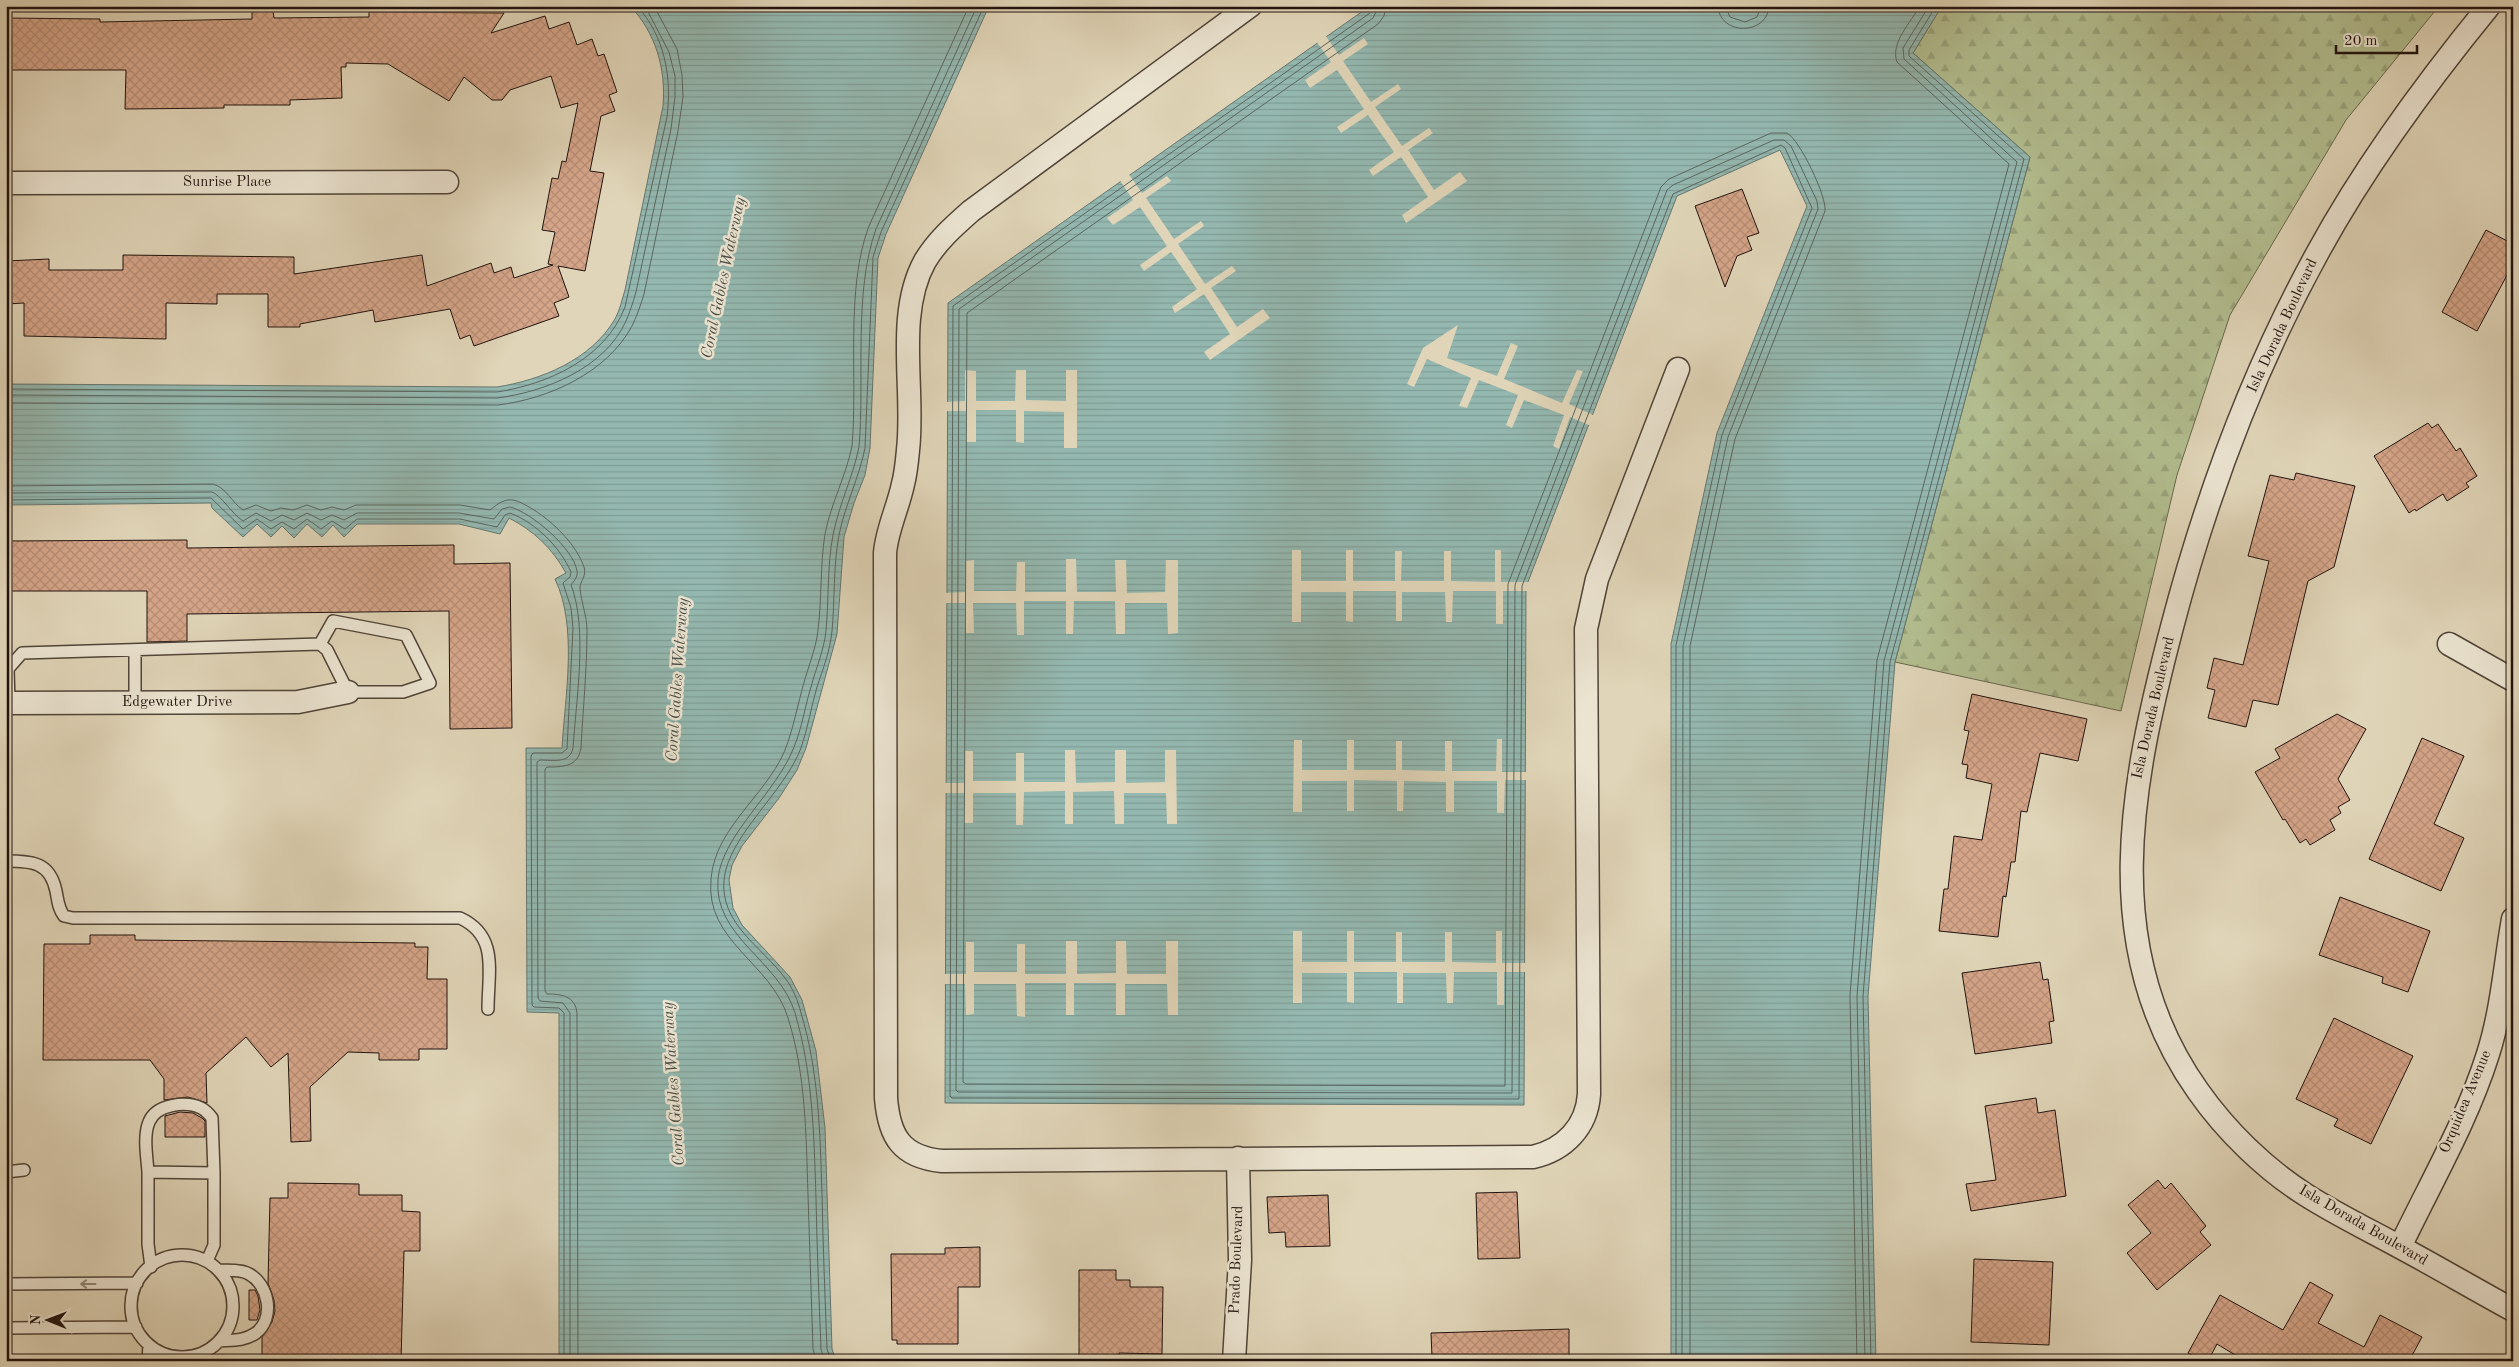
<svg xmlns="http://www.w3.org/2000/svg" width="2519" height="1367" viewBox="0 0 2519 1367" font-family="'Old Standard TT',serif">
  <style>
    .forest { fill: url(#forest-firs); stroke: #69684e }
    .water { fill: url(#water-rules); stroke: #66766f }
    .pier { fill: #e0d5b8 }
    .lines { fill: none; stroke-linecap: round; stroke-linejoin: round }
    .shore { stroke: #5a665f; stroke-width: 1 }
    .building { fill: url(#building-cross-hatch); stroke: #20130e }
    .lane-casing { stroke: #504438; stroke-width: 14 }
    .street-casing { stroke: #504438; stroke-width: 25 }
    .lane { stroke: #ebe4d1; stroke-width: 11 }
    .street { stroke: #ebe4d1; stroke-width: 22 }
    .oneway { stroke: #908679 }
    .labels { text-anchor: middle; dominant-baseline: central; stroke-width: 5; stroke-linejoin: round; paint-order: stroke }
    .street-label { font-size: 15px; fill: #20130e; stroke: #ebe4d1 }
    .water-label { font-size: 16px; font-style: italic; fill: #494d47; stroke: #ebe4d1 }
  </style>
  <defs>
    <pattern id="forest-firs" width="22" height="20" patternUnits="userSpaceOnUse" patternTransform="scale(1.25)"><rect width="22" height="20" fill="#b2bd8f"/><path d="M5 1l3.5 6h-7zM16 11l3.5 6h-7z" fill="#99a27a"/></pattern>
    <pattern id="water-rules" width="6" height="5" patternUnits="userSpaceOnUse" patternTransform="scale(1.25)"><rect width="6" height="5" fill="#94b8b0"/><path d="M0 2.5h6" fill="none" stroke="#7f9d96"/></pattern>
    <pattern id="building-cross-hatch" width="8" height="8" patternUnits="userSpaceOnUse" patternTransform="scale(1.25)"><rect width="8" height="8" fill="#d5a589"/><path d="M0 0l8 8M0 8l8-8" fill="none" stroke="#b78d75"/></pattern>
  </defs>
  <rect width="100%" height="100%" fill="#e0d5b8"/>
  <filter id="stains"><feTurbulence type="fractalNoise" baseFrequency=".004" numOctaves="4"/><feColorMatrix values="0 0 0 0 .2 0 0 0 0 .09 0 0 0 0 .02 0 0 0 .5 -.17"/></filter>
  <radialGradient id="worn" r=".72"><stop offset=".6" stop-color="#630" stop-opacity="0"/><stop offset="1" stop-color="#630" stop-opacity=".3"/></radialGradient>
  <path class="forest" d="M 1942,6 L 2439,6 L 2346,120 L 2230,315 L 2177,475 L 2121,711 L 1895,662 L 2030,157 L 1913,53 Z"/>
  <path class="water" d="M 630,6 L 989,6 L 886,234 L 878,258 L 870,448 L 865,475 L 854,503 L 844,537 L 837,634 L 806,748 L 797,770 L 779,798 L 742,846 L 732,865 L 729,880 L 733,908 L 742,925 L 790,977 L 802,1000 L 816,1051 L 825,1128 L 832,1349 L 836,1361 L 559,1361 L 559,1013 L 527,1012 L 526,748 L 562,748 C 565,696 578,627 555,579 L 566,573 C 552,548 534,531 509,518 L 500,534 L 459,524 L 357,524 L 344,537 L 333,525 L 322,537 L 307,524 L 294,538 L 282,526 L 271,537 L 257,524 L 243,537 L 212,508 L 211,503 L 6,505 L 6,384 L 497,387 C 541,380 591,360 615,319 C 620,310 622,299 625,290 L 663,106 C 666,69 656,33 630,6 Z
    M 1370,6 L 1727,6 L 1745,10 L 1755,6 L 1942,6 L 1913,53 L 2030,157 L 1895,662 L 1868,996 L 1876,1361 L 1671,1361 L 1671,644 L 1717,433 L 1807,206 L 1780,150 L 1677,196 L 1526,587 L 1524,1105 L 945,1103 L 948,303 Z"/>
  <path class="pier" d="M 1325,35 L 1339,55 L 1364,38 L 1368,44 L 1343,61 L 1371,102 L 1398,84 L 1401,89 L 1375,107 L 1402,146 L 1429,128 L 1433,133 L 1408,150 L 1434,190 L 1460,172 L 1467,181 L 1406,223 L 1402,215 L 1428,197 L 1401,157 L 1373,176 L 1369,170 L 1394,152 L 1368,115 L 1341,133 L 1337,127 L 1364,109 L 1337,70 L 1310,88 L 1305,80 L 1331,62 L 1316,41 Z
    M 1128,173 L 1142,193 L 1167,176 L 1171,181 L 1146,198 L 1174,239 L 1201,221 L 1204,226 L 1178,244 L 1205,284 L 1232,266 L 1236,271 L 1211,288 L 1237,327 L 1263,309 L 1270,318 L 1210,360 L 1204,352 L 1230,334 L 1204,294 L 1175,313 L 1172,307 L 1197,289 L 1171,252 L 1144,271 L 1140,265 L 1167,246 L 1140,207 L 1113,225 L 1107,218 L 1133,200 L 1119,179 Z
    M 1458,325 L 1447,358 L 1497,376 L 1511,343 L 1518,346 L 1504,379 L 1562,403 L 1577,370 L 1583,371 L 1569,404 L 1595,416 L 1591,426 L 1570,417 L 1559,449 L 1553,446 L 1564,415 L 1524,400 L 1512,428 L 1506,425 L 1518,395 L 1479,380 L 1467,408 L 1459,406 L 1471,378 L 1427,359 L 1414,387 L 1407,384 L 1423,348 Z
    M 965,370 L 976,371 L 976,401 L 1015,401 L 1016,370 L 1026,370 L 1026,400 L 1066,401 L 1066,370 L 1077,370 L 1077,448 L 1064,448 L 1064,412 L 1024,411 L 1024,443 L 1016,442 L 1016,410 L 976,410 L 976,442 L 966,442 L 966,411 L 945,411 L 945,402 L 965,401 Z
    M 1292,550 L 1301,550 L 1301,581 L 1346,581 L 1346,550 L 1353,550 L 1353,581 L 1395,581 L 1395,551 L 1402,551 L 1401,581 L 1444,581 L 1444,551 L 1451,551 L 1451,581 L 1495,582 L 1495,550 L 1501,550 L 1501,582 L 1531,582 L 1529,591 L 1503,591 L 1503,624 L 1496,624 L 1496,591 L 1453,591 L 1452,622 L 1446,622 L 1445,592 L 1402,592 L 1402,621 L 1396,621 L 1396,591 L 1353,591 L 1353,622 L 1346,621 L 1346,592 L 1301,592 L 1301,622 L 1292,622 Z
    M 1066,559 L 1076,559 L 1077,592 L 1116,592 L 1115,560 L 1126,560 L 1127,593 L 1165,592 L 1166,560 L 1178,560 L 1178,633 L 1168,634 L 1167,603 L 1125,603 L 1125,634 L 1116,634 L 1115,601 L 1074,601 L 1073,634 L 1066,634 L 1066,601 L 1024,601 L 1024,635 L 1017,635 L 1016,603 L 973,603 L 974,633 L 966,633 L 965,603 L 944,603 L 944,593 L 966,592 L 966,561 L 974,560 L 974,591 L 1016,591 L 1017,562 L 1025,562 L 1025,592 L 1066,592 Z
    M 1497,739 L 1502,739 L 1502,772 L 1528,772 L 1528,780 L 1505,780 L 1504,813 L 1497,813 L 1497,781 L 1454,781 L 1454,812 L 1446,812 L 1446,782 L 1404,781 L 1403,811 L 1397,811 L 1397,781 L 1354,780 L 1354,811 L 1347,811 L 1347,781 L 1302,781 L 1302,812 L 1293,812 L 1294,740 L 1302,740 L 1302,770 L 1347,770 L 1347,740 L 1354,740 L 1354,770 L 1396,770 L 1396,741 L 1402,741 L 1402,770 L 1445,771 L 1445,741 L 1452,741 L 1452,771 L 1496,771 Z
    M 1065,750 L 1075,750 L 1076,783 L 1115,782 L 1115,750 L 1126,750 L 1126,783 L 1165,782 L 1165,750 L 1176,750 L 1177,824 L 1167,824 L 1166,793 L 1124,793 L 1124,824 L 1115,824 L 1114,791 L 1073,792 L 1073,824 L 1065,824 L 1065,791 L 1024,792 L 1023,825 L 1016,825 L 1016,793 L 973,793 L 973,823 L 964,823 L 964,793 L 943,793 L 943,783 L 965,783 L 965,751 L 973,751 L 973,781 L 1016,781 L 1016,753 L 1024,753 L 1024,782 L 1065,782 Z
    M 1293,931 L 1302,931 L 1302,962 L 1347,962 L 1347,931 L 1354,931 L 1354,962 L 1396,962 L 1396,932 L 1402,932 L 1402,962 L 1445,962 L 1445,932 L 1452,932 L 1452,962 L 1496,963 L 1496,931 L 1502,931 L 1502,963 L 1527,963 L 1527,972 L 1504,972 L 1504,1005 L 1497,1005 L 1497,972 L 1454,972 L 1453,1003 L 1447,1003 L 1446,973 L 1403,973 L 1403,1003 L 1397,1003 L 1397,972 L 1354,972 L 1354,1003 L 1347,1002 L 1347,973 L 1302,973 L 1302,1003 L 1293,1003 Z
    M 1066,941 L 1077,941 L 1077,974 L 1116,973 L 1116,941 L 1126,941 L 1127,974 L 1166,974 L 1166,941 L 1178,941 L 1178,1015 L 1168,1015 L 1167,984 L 1125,984 L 1125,1015 L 1116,1015 L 1116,983 L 1074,983 L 1074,1015 L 1066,1015 L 1066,983 L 1025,983 L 1025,1017 L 1017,1016 L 1016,984 L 974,984 L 974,1014 L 966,1015 L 965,984 L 943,984 L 943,974 L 966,974 L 966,942 L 974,942 L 974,972 L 1017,972 L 1017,944 L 1025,944 L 1025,974 L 1066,974 Z"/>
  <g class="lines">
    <path class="shore" d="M 1372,6 L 1370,13 L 953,306 L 950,1096 L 952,1098 L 1519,1099 L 1522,586 L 1673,194 L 1781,145 L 1785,148 L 1812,208 L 1722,435 L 1676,645 L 1676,1361
      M 1379,6 L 1373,18 L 959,309 L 956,1090 L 958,1092 L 1512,1093 L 1515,585 L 1667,190 L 1673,185 L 1774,140 L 1784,140 L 1791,146 L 1817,201 L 1818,209 L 1728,437 L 1683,646 L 1682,1361
      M 1386,6 L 1384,16 L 1378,24 L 967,313 L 963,1082 L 966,1084 L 1505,1086 L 1508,584 L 1661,187 L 1669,179 L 1771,133 L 1787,133 C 1800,140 1827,197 1825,211 L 1735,439 L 1690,646 L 1690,1361
      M 1718,6 C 1719,36 1768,36 1769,6
      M 1725,6 L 1730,17 L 1745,22 L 1757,17 L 1761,6
      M 6,389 L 497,392 C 548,384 605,359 625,307 L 667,117 C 672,78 665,36 637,6
      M 6,395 L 497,398 C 545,392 605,368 626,321 C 630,312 633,302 636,292 L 671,129 L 675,97 L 675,76 L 669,52 L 645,6
      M 6,403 L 498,405 C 548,399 607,373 632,326 C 637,316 641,304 644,294 L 678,131 L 683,97 L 682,75 L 677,49 L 654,6
      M 6,486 L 213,484 C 227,488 231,502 243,510 L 256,505 L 271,511 L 281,508 L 293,510 L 307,505 L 321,510 L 332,507 L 344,510 L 356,505 L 460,505 L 490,510 C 508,495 514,498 534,510 C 553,522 576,544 584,567 C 587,576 580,581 580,588 C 581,602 587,616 587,630 C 587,669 583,709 581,748 C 578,767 563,767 547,767 L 545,769 L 545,991 L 547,994 C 562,994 575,996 577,1013 L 578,1361
      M 6,493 L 212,492 C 221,495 232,514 243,521 L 256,513 L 271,521 L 282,515 L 294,520 L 307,513 L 321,520 L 332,515 L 344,520 L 357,513 L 459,513 L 494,519 L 502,509 L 510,507 C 531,512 574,549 577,571 C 578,577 574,581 571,585 C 588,628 576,701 573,748 C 570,764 553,760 540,760 L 537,762 L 538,998 L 540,1001 L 563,1003 L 570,1013 L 570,1361
      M 6,500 L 211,498 L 243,529 L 257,519 L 271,529 L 282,522 L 294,529 L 307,519 L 321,529 L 332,521 L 345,529 L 357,519 L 460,519 L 497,527 L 505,515 L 510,513 C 536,523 560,547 571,572 L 570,577 L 563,583 L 571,608 L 573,628 L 567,749 L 562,753 L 533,753 L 531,756 L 532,1005 L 534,1007 L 559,1008 L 564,1013 L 564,1361
      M 816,1361 L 813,1349 C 811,1298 810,1246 808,1195 C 806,1135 806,1075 788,1018 C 771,962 705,942 711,879 C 715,825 772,792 788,742 C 794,724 798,704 803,686 C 808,667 816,649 818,630 C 822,598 820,565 825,534 C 831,503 846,476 852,446 C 858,378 845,289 869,226 L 969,6
      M 824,1361 L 821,1349 C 819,1299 817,1249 816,1199 C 814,1137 813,1074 795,1013 C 779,960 713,937 718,879 C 722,835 777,792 794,747 C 802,728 805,706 811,687 C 816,668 824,650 826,631 C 829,599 827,566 833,535 C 839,504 853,477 859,447 C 865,378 853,294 876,229 L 977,6
      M 831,1361 L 827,1349 C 825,1297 823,1246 822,1194 C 820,1134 819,1072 801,1013 C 798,1001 793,988 785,978 C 762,947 720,924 724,880 C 728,836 784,793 801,748 C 808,728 811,707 817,687 C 823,669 830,651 832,631 C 835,600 833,567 839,535 C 845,505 859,478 865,448 L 873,257 L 881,232 L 984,6
      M 1857,1361 L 1850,995 L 1877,660 L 2009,164 L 1897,62 C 1890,43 1911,22 1920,6
      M 1865,1361 L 1857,996 L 1884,661 L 2017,162 L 1904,59 L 1903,48 L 1929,6
      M 1871,1361 L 1863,996 L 1890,662 L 2024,159 L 1909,56 L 1909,50 L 1936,6"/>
  </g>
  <path class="building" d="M 273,11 L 274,18 L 369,17 L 369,12 L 504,13 L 491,33 L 545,16 L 549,29 L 569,22 L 577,45 L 592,39 L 598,56 L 604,54 L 617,92 L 609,95 L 615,111 L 601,116 L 590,171 L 604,173 L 585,271 L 558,266 L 569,297 L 554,303 L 559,316 L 474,346 L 470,335 L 460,339 L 450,309 L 375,322 L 373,310 L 300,324 L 300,327 L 268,327 L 268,294 L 217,294 L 217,304 L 166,303 L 166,339 L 24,336 L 24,303 L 6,304 L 6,261 L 49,259 L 49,270 L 123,270 L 123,255 L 294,257 L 294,274 L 422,255 L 427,286 L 491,263 L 494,273 L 511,267 L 514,278 L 553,265 L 548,264 L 555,232 L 542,230 L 552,178 L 558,179 L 562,161 L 566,162 L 578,103 L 561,108 L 551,76 L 510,90 L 502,100 L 492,100 L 464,77 L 449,101 L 388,64 L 346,63 L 346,67 L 341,67 L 342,98 L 290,100 L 290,105 L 224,105 L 224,108 L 125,109 L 126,70 L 6,70 L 6,18 L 100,19 L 100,22 L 252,19 L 252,12 Z
    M 1742,189 L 1759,233 L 1747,237 L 1752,250 L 1737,256 L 1725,287 L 1695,206 Z
    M 2486,230 L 2513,244 L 2513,264 L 2477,331 L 2442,312 Z
    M 2428,423 L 2432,428 L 2438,424 L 2456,451 L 2460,448 L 2477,476 L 2466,483 L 2469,487 L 2447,501 L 2443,494 L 2416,511 L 2415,509 L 2409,513 L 2374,456 Z
    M 2296,473 L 2355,486 L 2334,567 L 2308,581 L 2278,705 L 2253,700 L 2246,727 L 2208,718 L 2215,690 L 2207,688 L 2214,658 L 2243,665 L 2269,561 L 2248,556 L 2270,475 L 2294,480 Z
    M 187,540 L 187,548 L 454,545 L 454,564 L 510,563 L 512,728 L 450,729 L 449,611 L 187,614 L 187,641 L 147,642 L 147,591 L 6,591 L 6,541 Z
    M 1972,694 L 2087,719 L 2078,761 L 2040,753 L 2027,812 L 2021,811 L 2015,862 L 2011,862 L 2006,897 L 2003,896 L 1998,937 L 1939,931 L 1944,889 L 1948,889 L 1954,836 L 1982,840 L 1992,784 L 1966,778 L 1968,765 L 1962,764 L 1969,731 L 1964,730 Z
    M 2337,714 L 2366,729 L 2338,779 L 2350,800 L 2338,807 L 2341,813 L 2330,820 L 2335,830 L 2310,845 L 2306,839 L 2300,843 L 2285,819 L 2283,820 L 2255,772 L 2280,758 L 2275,749 Z
    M 2422,738 L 2464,756 L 2434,824 L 2464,838 L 2441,891 L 2369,859 Z
    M 2340,897 L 2430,931 L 2408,992 L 2382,983 L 2383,977 L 2319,955 Z
    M 90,935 L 135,935 L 135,940 L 415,943 L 415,947 L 428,947 L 427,979 L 447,979 L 447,1049 L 419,1049 L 419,1060 L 379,1060 L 379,1053 L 348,1052 L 310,1087 L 311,1141 L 291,1142 L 288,1053 L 271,1067 L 246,1037 L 206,1073 L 207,1103 L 188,1097 L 164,1100 L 164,1079 L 150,1060 L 43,1060 L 44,944 L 90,944 Z
    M 2040,962 L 2043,980 L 2048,979 L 2054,1021 L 2049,1022 L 2052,1043 L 1975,1054 L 1962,973 Z
    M 2334,1018 L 2413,1056 L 2371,1144 L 2334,1126 L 2338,1119 L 2296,1099 Z
    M 2036,1098 L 2038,1113 L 2055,1110 L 2066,1196 L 1971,1211 L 1966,1184 L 1996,1180 L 1985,1106 Z
    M 180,1112 L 193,1113 L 202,1118 L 205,1121 L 205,1137 L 165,1137 L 165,1116 Z
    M 2158,1180 L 2165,1189 L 2171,1183 L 2206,1226 L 2200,1232 L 2211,1245 L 2157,1290 L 2127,1253 L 2151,1233 L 2128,1205 Z
    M 288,1183 L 359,1184 L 359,1195 L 402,1195 L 402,1211 L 420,1212 L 420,1251 L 404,1251 L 401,1361 L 262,1361 L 262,1337 L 272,1322 L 275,1311 L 274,1300 L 268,1283 L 270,1198 L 288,1198 Z
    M 1517,1192 L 1520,1258 L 1478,1259 L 1476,1193 Z
    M 1328,1195 L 1330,1246 L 1286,1247 L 1285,1232 L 1269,1233 L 1267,1197 Z
    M 980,1247 L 980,1287 L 958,1287 L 958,1344 L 897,1344 L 897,1340 L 892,1340 L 891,1254 L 945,1254 L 945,1248 Z
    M 1974,1259 L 2053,1262 L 2049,1345 L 1971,1342 Z
    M 1079,1270 L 1116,1270 L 1116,1280 L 1130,1280 L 1130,1287 L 1163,1287 L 1162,1354 L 1119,1353 L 1119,1361 L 1079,1361 Z
    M 2310,1282 L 2333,1295 L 2318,1323 L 2364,1347 L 2380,1315 L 2422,1337 L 2409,1361 L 2245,1361 L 2217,1344 L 2208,1361 L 2202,1361 L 2188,1353 L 2220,1295 L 2283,1330 Z
    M 249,1290 L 255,1290 L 258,1296 L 260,1310 L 257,1320 L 249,1320 Z
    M 1569,1329 L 1569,1361 L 1503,1361 L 1503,1356 L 1432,1357 L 1431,1333 Z"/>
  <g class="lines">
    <defs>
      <path id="lane" d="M 135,651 L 135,702
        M 9,703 L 8,669 L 22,653 L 320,644 L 327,650 L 348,692 L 403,692 L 430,683 L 406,635 L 333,621 L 320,644
        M 6,861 C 32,861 50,862 56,891 C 58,901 58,908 64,916 L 73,918 L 460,918 C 499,936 488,972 488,1009
        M 6,1172 L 24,1170
        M 148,1172 C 147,1157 143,1136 149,1122 C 156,1104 186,1101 201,1108 C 205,1110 209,1114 212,1118 L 214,1173
        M131 1306a51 51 0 1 1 102 0a51 51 0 1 1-102 0Z
        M 151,1267 L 148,1244 L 148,1172 L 214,1173 L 214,1245 L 207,1261
        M 218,1270 C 227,1271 241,1269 249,1274 C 269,1285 275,1318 256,1333 C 245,1341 232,1340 219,1341
        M 6,1284 L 137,1283
        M 6,1328 L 136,1327
        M 148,1361 L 149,1345"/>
      <path id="street" d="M 1250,6 L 971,211 C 954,226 937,241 925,261 C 895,315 915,390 908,450 C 907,461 906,473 903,484 C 898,508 887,529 885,553 L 886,1098 C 889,1136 901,1157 942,1161 L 1533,1157 C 1564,1150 1587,1127 1589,1094 L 1586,629 L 1597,579 L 1678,369
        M 2489,6 C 2426,83 2366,164 2318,252 C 2253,370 2206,497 2172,627 C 2131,783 2097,949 2198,1091 C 2226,1131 2265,1169 2306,1195 C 2339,1216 2375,1233 2409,1252 C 2444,1271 2478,1291 2513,1310
        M 6,183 L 447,182
        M 2449,644 L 2513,680
        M 6,703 L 298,702 L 348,692
        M 2400,1247 C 2430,1184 2467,1121 2488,1054 C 2502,1010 2505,964 2513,919
        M 1234,1361 L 1240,1260 L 1238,1158"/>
    </defs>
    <use href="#lane" class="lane-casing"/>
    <use href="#street" class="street-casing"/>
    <use href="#lane" class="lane"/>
    <use href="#street" class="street"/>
  </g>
  <defs><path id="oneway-shaft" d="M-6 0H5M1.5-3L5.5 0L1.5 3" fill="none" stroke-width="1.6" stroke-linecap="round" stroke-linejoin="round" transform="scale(1.25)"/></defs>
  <use class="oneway" href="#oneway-shaft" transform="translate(88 1284) rotate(180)"/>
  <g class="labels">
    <g class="street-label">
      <text x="227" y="182">Sunrise Place</text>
      <text transform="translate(2283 326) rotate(-65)">Isla Dorada Boulevard</text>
      <text x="177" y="702">Edgewater Drive</text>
      <text transform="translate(2154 708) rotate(-77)">Isla Dorada Boulevard</text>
      <text transform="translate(2466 1102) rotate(-67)">Orquidea Avenue</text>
      <text transform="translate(2363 1226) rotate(30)">Isla Dorada Boulevard</text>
      <text transform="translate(1237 1260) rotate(-88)">Prado Boulevard</text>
    </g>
    <g class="water-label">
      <text transform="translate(724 278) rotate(-78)">Coral Gables Waterway</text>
      <text transform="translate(678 680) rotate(-86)">Coral Gables Waterway</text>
      <text transform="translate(674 1084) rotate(-94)">Coral Gables Waterway</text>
    </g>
  </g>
  <rect width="2519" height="1367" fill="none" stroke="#e0d5b8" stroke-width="25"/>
  <rect x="8" y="8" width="2504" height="1352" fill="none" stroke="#20130e" stroke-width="2.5"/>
  <rect x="12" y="12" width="2494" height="1342" fill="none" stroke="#20130e"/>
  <g transform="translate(48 1320) rotate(271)" stroke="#ebe4d1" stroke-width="4" paint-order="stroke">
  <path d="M0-4L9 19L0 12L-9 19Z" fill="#20130e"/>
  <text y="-8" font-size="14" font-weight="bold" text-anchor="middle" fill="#20130e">N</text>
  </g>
  <path d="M2336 45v8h81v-8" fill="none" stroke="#20130e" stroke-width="2.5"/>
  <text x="2344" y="45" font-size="15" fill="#20130e" stroke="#ebe4d1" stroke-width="4" paint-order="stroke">20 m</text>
  <rect width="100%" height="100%" filter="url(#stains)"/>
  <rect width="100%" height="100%" fill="url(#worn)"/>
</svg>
